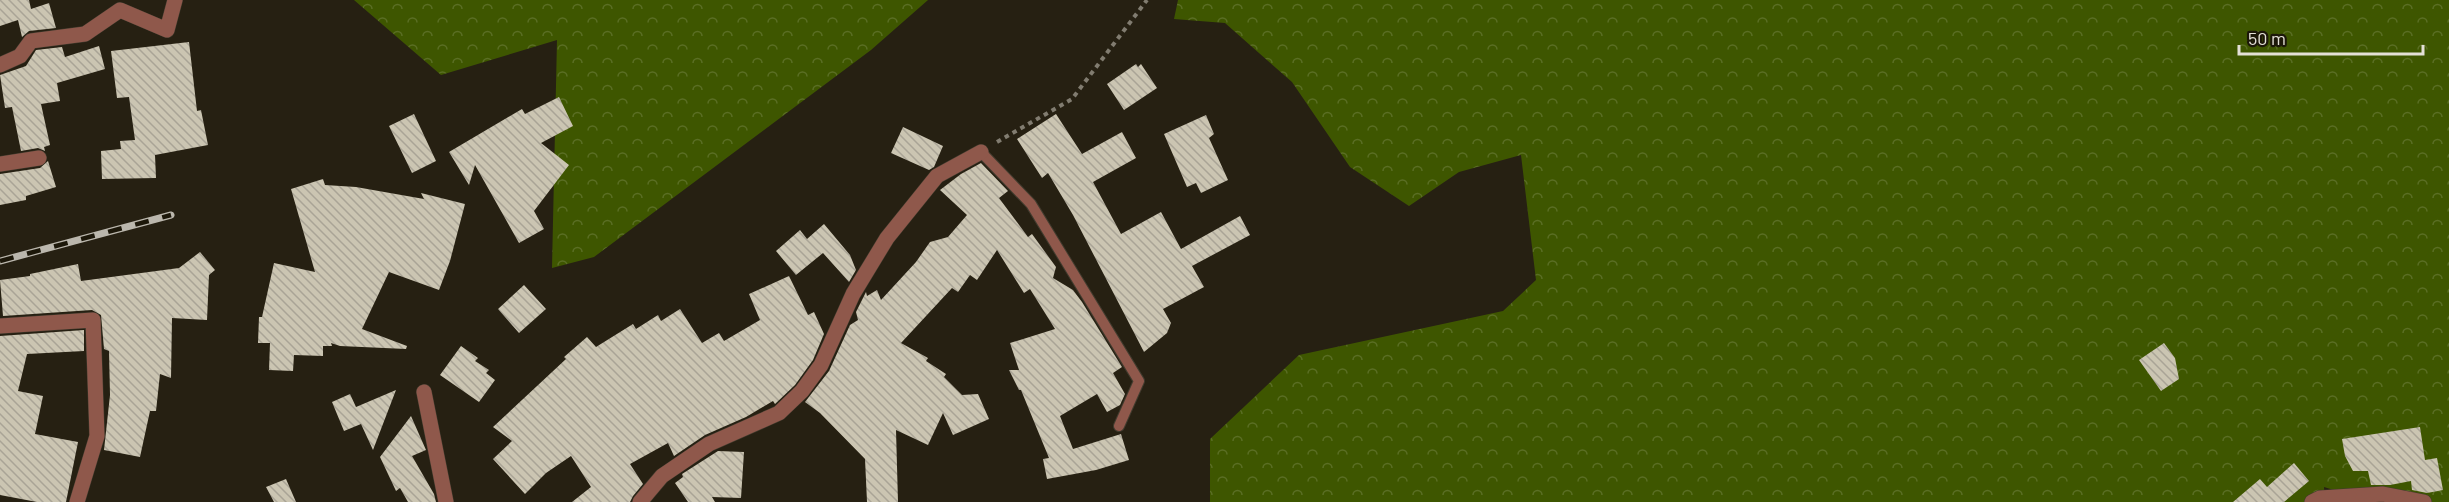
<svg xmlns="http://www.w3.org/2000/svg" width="2449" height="502" viewBox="0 0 2449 502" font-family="Barlow,sans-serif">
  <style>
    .forest { fill: url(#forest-crowns) }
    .building { fill: url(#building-back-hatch) }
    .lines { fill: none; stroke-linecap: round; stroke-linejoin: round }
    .service-casing { stroke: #413b2e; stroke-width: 12 }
    .minor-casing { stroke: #413b2e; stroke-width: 16 }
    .path { stroke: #817c70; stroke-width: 4; stroke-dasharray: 4.5 4.5; stroke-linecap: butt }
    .service { stroke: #8f584b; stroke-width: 10 }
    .minor { stroke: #8f584b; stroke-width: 15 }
    .rail-casing { stroke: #bbb7ad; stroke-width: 7 }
    .rail { stroke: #1c1709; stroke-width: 4.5; stroke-dasharray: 14; stroke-linecap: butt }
  </style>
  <defs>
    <pattern id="forest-crowns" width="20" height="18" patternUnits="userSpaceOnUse" patternTransform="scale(1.5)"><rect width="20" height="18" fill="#3e5600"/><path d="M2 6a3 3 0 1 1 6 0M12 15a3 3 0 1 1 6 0" fill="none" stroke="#5a6e24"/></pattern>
    <pattern id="building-back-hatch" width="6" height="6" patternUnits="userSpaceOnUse" patternTransform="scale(1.5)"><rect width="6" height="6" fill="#cbc5b2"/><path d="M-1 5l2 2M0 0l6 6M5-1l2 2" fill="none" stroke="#a9a496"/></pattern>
  </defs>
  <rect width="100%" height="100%" fill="#262012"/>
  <path class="forest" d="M 354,0 L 928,0 L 871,50 L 594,257 L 552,268 L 557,40 L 441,75 Z
    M 1178,0 L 2449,0 L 2449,502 L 2372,502 L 2324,487 L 2325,502 L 1210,502 L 1210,439 L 1299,355 L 1503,311 L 1536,280 L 1521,155 L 1459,172 L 1409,206 L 1350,167 L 1292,82 L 1225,23 L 1174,19 Z"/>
  <path class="building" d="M 0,0 L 29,0 L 31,9 L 49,3 L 56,28 L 29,31 L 22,37 L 18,20 L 0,26 Z
    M 189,42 L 197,111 L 201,110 L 208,145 L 155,155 L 156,178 L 102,179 L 101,151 L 121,149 L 120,141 L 135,140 L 129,97 L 117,98 L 111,51 Z
    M 99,46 L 105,69 L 57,83 L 60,101 L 41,104 L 50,145 L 44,147 L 45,151 L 38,148 L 21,151 L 12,107 L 5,108 L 0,75 L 26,66 L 36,50 L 62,47 L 65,57 Z
    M 1136,64 L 1138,67 L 1141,64 L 1157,88 L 1124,110 L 1107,84 Z
    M 559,97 L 573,126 L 541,143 L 569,165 L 534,211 L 544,229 L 519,243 L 475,165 L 469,185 L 449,152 L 522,109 L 525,114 Z
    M 414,114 L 436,161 L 412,173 L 389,126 Z
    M 1056,114 L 1082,154 L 1122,132 L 1136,158 L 1093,182 L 1121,234 L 1161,212 L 1181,249 L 1240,216 L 1250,235 L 1192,266 L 1204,287 L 1163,309 L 1171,323 L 1167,333 L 1144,352 L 1073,215 L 1048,173 L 1042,178 L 1017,139 Z
    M 1206,115 L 1214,134 L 1209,138 L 1228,180 L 1201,193 L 1196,183 L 1187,187 L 1164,134 Z
    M 903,127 L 943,146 L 934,167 L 929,170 L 891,153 Z
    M 48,161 L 56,187 L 26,196 L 26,200 L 0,205 L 0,174 L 40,168 Z
    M 981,163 L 1008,191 L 999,198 L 1028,237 L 1032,234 L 1056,267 L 1053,278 L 1073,290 L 1082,302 L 1122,367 L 1113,373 L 1125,394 L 1120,405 L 1107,412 L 1097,394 L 1060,416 L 1073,449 L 1121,434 L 1129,460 L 1096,470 L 1047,479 L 1043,459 L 1049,458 L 1021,390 L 1019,390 L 1009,370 L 1019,370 L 1010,343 L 1055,329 L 1030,289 L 1024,293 L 997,250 L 977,280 L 970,275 L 958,292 L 952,288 L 901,343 L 928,358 L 926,361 L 946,374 L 944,377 L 962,395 L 978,394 L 989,419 L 953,435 L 943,413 L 928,445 L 896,430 L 898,502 L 867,502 L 865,459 L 820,413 L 805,402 L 829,371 L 850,325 L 858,320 L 856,312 L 866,292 L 867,296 L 877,290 L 881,300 L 916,262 L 930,242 L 948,237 L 967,215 L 940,190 L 961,174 Z
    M 323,179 L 325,185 L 356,187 L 424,199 L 421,193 L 465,204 L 450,261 L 439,290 L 389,272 L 362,329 L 407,346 L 406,349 L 340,346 L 331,343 L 332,346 L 323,346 L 323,356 L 294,355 L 293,371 L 269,370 L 270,343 L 258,343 L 259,317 L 262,317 L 274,263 L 315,272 L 291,189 Z
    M 824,224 L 850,255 L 856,270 L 849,282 L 823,253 L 796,275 L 776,251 L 800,230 L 807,239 Z
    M 200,252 L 215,270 L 209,275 L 207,320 L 172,318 L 171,378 L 160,374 L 156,411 L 150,411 L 140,457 L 104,450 L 110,395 L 109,351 L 104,349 L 101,315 L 92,310 L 3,316 L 0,280 L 30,276 L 30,274 L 78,264 L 81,281 L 179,268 Z
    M 789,276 L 808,315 L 814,312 L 824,334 L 813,360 L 795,385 L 775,404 L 773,401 L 746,417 L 705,435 L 674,456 L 668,443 L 630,464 L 643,484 L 633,496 L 630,502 L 572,502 L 591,487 L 571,456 L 546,473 L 525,494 L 493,459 L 512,441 L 493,427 L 566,359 L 564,357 L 587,337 L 596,347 L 633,324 L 636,329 L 658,315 L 661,321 L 680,309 L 702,343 L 719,333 L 724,341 L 760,320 L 749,294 Z
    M 524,285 L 546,309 L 519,333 L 498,309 Z
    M 84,330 L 84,351 L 27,354 L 18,391 L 43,396 L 35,434 L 78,442 L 66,502 L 37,502 L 0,495 L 0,336 Z
    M 2164,343 L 2175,358 L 2179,379 L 2161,391 L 2139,360 Z
    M 461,346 L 478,358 L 475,361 L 489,370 L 486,373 L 495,380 L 479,402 L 440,375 Z
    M 396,390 L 373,450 L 361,424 L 344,431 L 332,402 L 350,394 L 356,407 Z
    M 411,416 L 426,450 L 412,456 L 434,494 L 436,502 L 408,502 L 400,488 L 396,491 L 380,457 Z
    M 2420,427 L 2425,460 L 2437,458 L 2443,490 L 2427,493 L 2412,490 L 2411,481 L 2390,485 L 2371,485 L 2368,471 L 2353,471 L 2345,456 L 2342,439 Z
    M 718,451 L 744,452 L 741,498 L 712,497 L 715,502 L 688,502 L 675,483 L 683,477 L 682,474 Z
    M 2294,463 L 2309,481 L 2284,502 L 2233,502 L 2260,479 L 2267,487 Z
    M 286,479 L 296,502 L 274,502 L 266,487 Z"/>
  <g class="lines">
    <defs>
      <path id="service" d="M 981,152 L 1031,204 L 1139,381 L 1119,426"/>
      <path id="minor" d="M 0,65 L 20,56 L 31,41 L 85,34 L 120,10 L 167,30 L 175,0
        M 0,164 L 39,158
        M 0,326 L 93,320 L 97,436 L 77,502
        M 424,392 L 446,502
        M 640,502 L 662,476 L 709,444 L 779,413 L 802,391 L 821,365 L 853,294 L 887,238 L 937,176 L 981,152
        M 2312,502 L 2320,498 L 2383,494 L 2424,502"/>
    </defs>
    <use href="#service" class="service-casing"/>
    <use href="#minor" class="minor-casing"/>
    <path class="path" d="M 997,142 L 1072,99 L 1147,0"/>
    <use href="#service" class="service"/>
    <use href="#minor" class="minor"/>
    <defs>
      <path id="rail" d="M 0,261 L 171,215"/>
    </defs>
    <use href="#rail" class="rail-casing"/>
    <use href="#rail" class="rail"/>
  </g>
  <path d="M2239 45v9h184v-9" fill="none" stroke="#e4e0d7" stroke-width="3"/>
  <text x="2248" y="45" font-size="18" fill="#e4e0d7" stroke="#1c1709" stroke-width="4.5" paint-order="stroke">50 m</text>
</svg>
